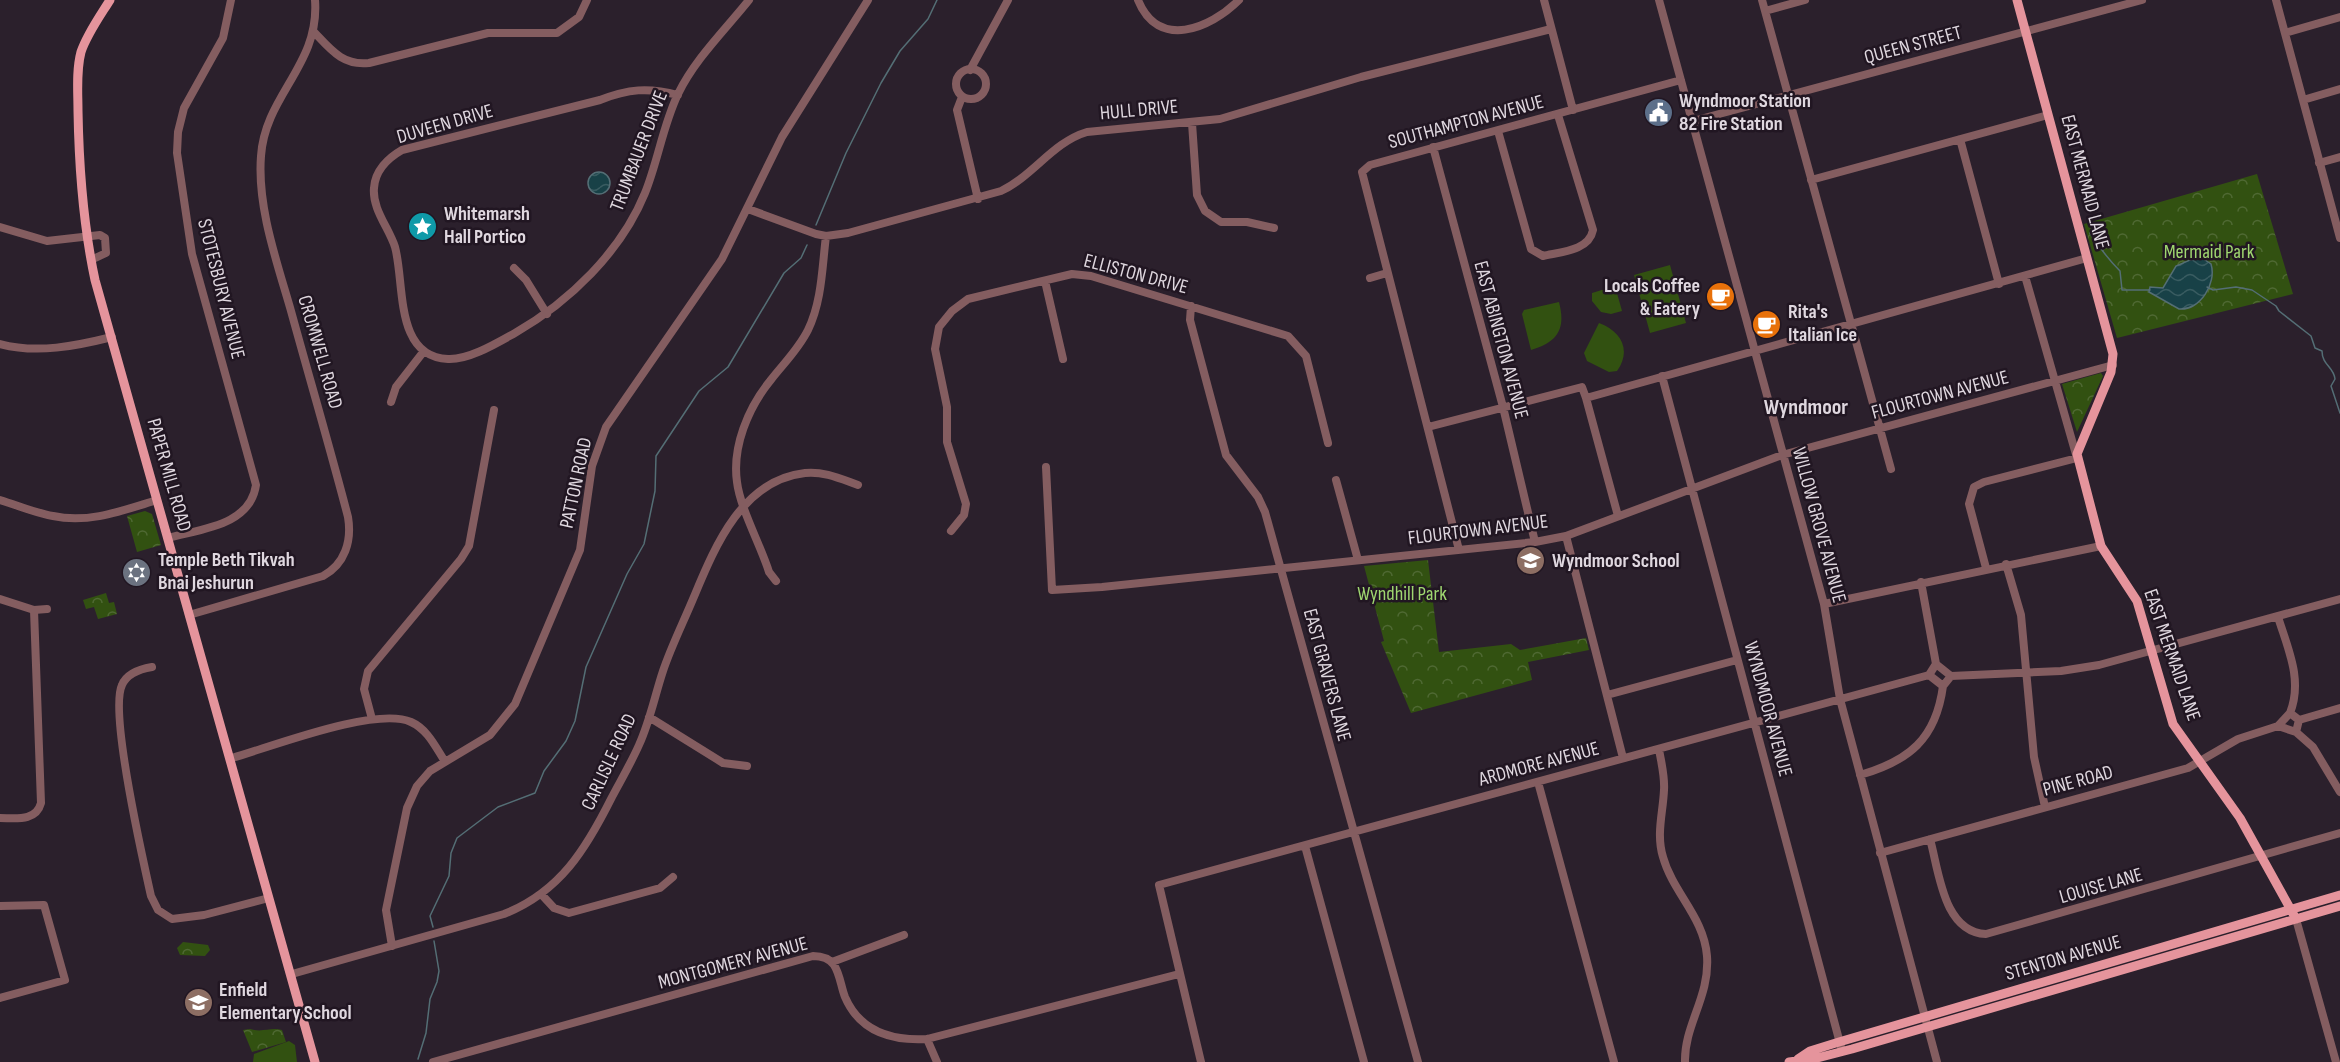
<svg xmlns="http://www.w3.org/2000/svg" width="2340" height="1062" viewBox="0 0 2340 1062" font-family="'Sofia Sans Condensed',sans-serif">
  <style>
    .park { fill: url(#park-crowns) }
    .pitch { fill: #325111 }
    .water { fill: url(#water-waves); stroke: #546e75; stroke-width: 1.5 }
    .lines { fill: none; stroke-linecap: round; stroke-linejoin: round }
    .stream { stroke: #546e75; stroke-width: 1.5 }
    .minor { stroke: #845d60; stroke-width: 8 }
    .major { stroke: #e5949c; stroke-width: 9 }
    .labels { text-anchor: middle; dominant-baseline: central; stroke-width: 5; stroke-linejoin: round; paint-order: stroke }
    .street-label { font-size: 20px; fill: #dfd7df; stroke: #211622 }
    .poi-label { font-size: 20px; font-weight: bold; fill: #dfd7df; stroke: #211622; text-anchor: start }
    .park-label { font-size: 20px; fill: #9fd770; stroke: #211622 }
    .quarter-label { font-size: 22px; font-weight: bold; fill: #dfd7df; stroke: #211622 }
  </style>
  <defs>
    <pattern id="park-crowns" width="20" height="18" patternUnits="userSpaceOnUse" patternTransform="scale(1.5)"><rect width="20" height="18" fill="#325111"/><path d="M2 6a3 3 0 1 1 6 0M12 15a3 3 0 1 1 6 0" fill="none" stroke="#4f6933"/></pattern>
    <pattern id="water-waves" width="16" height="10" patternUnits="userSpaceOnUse" patternTransform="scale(1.5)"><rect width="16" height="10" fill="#184147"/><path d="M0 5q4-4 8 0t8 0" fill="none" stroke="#395c61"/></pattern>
  </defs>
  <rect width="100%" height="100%" fill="#2b202c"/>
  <path class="park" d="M 2257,174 L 2293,294 L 2117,338 L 2084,224 Z
    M 2101,373 L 2103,376 L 2077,432 L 2062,384 Z
    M 145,511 L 152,514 L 161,545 L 137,552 L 127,516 Z
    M 1428,560 L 1439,652 L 1511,644 L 1520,650 L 1586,638 L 1589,650 L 1528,662 L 1532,680 L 1411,713 L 1381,642 L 1384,641 L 1364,566 Z
    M 106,593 L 109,603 L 114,602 L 117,614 L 98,619 L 94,607 L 86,609 L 83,600 Z
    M 183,942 L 208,945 L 210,950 L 205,956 L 180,955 L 177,948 Z
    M 250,1029 C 262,1033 271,1027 282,1030 L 286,1042 L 252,1052 L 243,1030 Z"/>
  <path class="pitch" d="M 1670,265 L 1686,323 L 1650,333 L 1634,275 Z
    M 1615,286 L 1622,311 L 1611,314 L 1601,312 L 1592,301 L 1592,293 Z
    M 1559,302 C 1566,329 1558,342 1531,350 L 1522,314 L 1524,310 Z
    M 1599,323 C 1621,331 1632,350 1617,371 L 1609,372 L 1587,361 L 1584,353 Z
    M 289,1041 L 295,1045 L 297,1062 L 253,1062 L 254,1054 Z"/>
  <path class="water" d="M588 183a11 11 0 1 1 22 0a11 11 0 1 1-22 0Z
    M 2199,256 L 2211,264 C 2217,283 2200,311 2179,309 L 2149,292 L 2150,287 L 2163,288 L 2176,266 Z"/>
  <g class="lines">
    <path class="stream" d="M 816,225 L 846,153 L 881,83 L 900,51 L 928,19 L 937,0
      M 2090,233 C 2099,247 2108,259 2120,271 L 2122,290 L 2150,290
      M 2207,287 L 2213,290 L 2236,287 L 2252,290 L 2276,306 L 2279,311 L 2311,336 L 2315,348 L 2322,351 C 2322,365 2334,367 2335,379 L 2331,386 L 2340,413
      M 433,927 L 430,916 L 449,876 L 451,853 L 457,838 L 498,807 L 535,793 L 544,771 L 566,741 L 575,721 L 586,667 L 627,574 L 644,544 L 655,491 L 656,456 L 699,391 L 728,367 L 784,273 L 801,258 L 807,245
      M 418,1059 L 426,1033 L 430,999 L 437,982 L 439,971 L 434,941"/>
    <path class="minor" d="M 1138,0 C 1158,50 1210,29 1239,0
      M 1544,0 L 1573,110
      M 1659,0 L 1824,604 L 1840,699 L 1937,1062
      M 1762,0 L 1891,469
      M 2276,0 L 2340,238
      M 1765,11 L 1805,0
      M 314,32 C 331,50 343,66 369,63 L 488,33 L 557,33 L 579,17 L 587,0
      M 2285,33 L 2340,17
      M956 84a15 15 0 1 1 30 0a15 15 0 1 1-30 0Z
      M 970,70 L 1008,0
      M 678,95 C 648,87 628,89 600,100 L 402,150 C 388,158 375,171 374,188 C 372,209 389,228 395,247 C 405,283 394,357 448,359 C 469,360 497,343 515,333 C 569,302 621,252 645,193 C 658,161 663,125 678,94 C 695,59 725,30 749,0
      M 962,97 L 957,110 L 978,199
      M 2303,100 L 2340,89
      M 1693,121 L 2142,0
      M 1192,123 L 1197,195 L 1205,211 L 1221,222 L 1247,222 L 1274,228
      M 1498,131 L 1531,249 L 1543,256 C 1560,252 1589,251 1593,230 L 1558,115
      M 1960,139 L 1999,284
      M 1433,147 L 1503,407 L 1535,542
      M 2319,163 L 2340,157
      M 1811,180 L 2048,115
      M 748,209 L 816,234 L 826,236 L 848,233 L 1001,191 C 1033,176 1053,142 1087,132 L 1220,119 L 1361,77 L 1551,29
      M 0,227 L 47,241 L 100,235 L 105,238 L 106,253 L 91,260
      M 514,268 L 526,280 L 547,314
      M 1370,278 L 1387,273
      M 1045,281 L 1063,359
      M 1191,306 L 1190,320 L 1226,455 L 1258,497 L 1265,512 L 1418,1062
      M 0,344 C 37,354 76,346 112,337
      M 1662,376 L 1841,1047
      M 1586,398 L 1618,516
      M 391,402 L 396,387 L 424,351
      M 1428,427 L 1582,387 L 1586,398 L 2087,258
      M 1046,467 L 1052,590 L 1102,587 L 1535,542 L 1566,536 L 1782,455 L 2113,365
      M 1336,480 L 1358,560
      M 0,500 C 17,505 35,513 53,516 C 89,524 124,510 157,500
      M 951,531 L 964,515 L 966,504 L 947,442 L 947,407 L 935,349 L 939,327 L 952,311 L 968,299 L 1072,274 L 1091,276 L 1288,336 L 1306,356 L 1328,443
      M 1566,536 L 1623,758
      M 168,538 C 200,529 250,526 256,485 L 192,254 L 177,153 L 178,132 L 184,108 L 223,38 L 231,0
      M 1459,550 L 1362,172 L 1370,165 L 1681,80
      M 2006,564 L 2021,615 L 2034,757 L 2045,807
      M 1986,568 L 1969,504 L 1974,487 L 1984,482 L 2077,458 L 2025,276
      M 776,581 L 769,572 C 761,546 740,508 737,482 C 732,447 748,408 770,381 C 783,364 798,350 808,330 C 822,301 822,268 826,236
      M 1921,582 L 1936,664
      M 0,599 L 34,610 L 47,609
      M 1824,604 L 2101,546
      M 189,615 L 323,576 C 345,564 352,541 348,517 C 330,448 310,380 291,311 C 277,262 257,207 261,156 C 265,95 320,65 315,0
      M 2278,617 C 2288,649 2303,680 2290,713
      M 1936,664 L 1951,676 L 1943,686 L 1929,675 Z
      M 152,667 C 140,669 127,673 122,685 C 109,712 143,860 151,896 L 158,910 L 172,919 L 204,915 L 269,898
      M 1951,676 L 2061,671 L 2099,665 L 2340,599
      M 1607,695 L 1737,660
      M 649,717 L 723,763 L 747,766
      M 372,719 L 364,689 L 368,671 L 461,559 L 469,546 L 494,410
      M 2299,720 L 2340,708
      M 2296,732 L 2313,747 L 2340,792
      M 1659,749 C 1661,762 1665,776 1664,790 C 1663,813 1656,834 1663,857 C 1673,893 1704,917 1707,956 C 1710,997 1684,1025 1685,1062
      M 232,758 C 271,747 376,706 411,722 C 427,729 435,746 444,760
      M 1860,775 C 1909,761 1936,739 1943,686
      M 1538,782 L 1614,1062
      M 0,818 C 15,818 36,822 41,803 L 34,610
      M 1930,839 C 1939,871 1943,932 1986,934 L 2340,833
      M 1305,846 L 1364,1062
      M 1880,853 L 2188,768 L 2238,739 L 2278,726 L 2290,713 L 2299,720 L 2296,732 L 2278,726
      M 542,895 L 554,908 L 569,913 L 660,888 L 673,877
      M 0,906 L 44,905 L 65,980 L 0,998
      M 2296,919 L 2336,1062
      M 392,946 L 386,910 L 407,808 L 417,786 L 430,771 L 490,735 L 515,704 L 580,550 L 592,466 L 606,427 L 722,259 L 782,137 L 868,0
      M 832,962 L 904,935
      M 292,974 L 504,914 C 560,892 586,849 612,797 C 621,780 631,763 639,745 C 650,721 655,695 663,671 C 671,647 683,623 693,599 C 714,549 741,480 805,473 C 824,471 841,479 858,485
      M 927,1039 L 937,1062
      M 433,1062 L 813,956 C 822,956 829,958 834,965 C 840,974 841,987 845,997 C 860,1032 892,1041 927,1039 L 1179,974
      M 1201,1062 L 1159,885 L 1929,675"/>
    <path class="major" d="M 110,0 C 100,16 87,34 81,52 C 76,71 78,92 78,111 C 79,169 83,224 95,280 L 315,1062
      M 2017,0 L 2113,354 L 2111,372 L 2077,454 L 2101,546 L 2137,601 L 2173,724 L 2240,818 L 2296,919
      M 1798,1059 L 1810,1051 L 1839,1042 L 2340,895
      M 1789,1062 L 1813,1059 L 1852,1049 L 2340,906"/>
  </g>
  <defs>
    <symbol id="civic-disc" viewBox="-11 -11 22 22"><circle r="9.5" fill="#5c6f8a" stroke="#211622"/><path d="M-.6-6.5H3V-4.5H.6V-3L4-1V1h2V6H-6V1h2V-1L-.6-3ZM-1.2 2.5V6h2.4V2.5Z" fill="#fff"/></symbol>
    <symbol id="sight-disc" viewBox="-11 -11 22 22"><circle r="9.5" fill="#0f9aa8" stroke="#211622"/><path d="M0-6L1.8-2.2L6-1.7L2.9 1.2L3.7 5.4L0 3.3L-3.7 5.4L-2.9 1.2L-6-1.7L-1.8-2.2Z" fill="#fff"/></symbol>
    <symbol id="cafe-disc" viewBox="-11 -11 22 22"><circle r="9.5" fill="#e8710a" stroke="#211622"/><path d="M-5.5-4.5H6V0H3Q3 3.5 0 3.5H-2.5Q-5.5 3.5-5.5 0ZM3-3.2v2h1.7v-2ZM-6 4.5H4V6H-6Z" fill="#fff"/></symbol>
    <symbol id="school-disc" viewBox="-11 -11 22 22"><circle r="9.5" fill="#8d6e63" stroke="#211622"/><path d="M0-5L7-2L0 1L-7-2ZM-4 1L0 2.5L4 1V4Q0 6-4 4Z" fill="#fff"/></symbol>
    <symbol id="synagogue-disc" viewBox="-11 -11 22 22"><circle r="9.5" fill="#6b7280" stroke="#211622"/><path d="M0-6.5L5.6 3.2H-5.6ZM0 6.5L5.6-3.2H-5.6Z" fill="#fff"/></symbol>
  </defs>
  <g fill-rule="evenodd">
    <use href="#civic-disc" x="1642" y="96" width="33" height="33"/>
    <use href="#sight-disc" x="406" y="210" width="33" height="33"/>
    <use href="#cafe-disc" x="1704" y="280" width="33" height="33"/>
    <use href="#cafe-disc" x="1750" y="308" width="33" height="33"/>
    <use href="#school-disc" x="1514" y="544" width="33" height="33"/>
    <use href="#synagogue-disc" x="120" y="556" width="33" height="33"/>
    <use href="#school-disc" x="182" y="986" width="33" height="33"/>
  </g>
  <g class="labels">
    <g class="street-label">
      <text transform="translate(1913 45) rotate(-15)">QUEEN STREET</text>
      <text transform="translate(1139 110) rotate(-5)">HULL DRIVE</text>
      <text transform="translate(1466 122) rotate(-15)">SOUTHAMPTON AVENUE</text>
      <text transform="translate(445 124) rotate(-16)">DUVEEN DRIVE</text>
      <text transform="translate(639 151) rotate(-69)">TRUMBAUER DRIVE</text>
      <text transform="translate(2085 182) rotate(75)">EAST MERMAID LANE</text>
      <text transform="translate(1136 274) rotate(15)">ELLISTON DRIVE</text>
      <text transform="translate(221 289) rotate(76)">STOTESBURY AVENUE</text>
      <text transform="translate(1501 340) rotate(75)">EAST ABINGTON AVENUE</text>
      <text transform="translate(320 352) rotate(74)">CROMWELL ROAD</text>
      <text transform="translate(1940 395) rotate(-15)">FLOURTOWN AVENUE</text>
      <text transform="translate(169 475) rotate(74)">PAPER MILL ROAD</text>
      <text transform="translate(576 483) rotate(-78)">PATTON ROAD</text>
      <text transform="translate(1819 525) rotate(75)">WILLOW GROVE AVENUE</text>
      <text transform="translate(1478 530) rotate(-7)">FLOURTOWN AVENUE</text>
      <text transform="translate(2172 655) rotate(71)">EAST MERMAID LANE</text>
      <text transform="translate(1327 675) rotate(75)">EAST GRAVERS LANE</text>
      <text transform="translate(1768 709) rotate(75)">WYNDMOOR AVENUE</text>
      <text transform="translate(609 762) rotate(-65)">CARLISLE ROAD</text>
      <text transform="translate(1539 764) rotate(-15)">ARDMORE AVENUE</text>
      <text transform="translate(2078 781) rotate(-15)">PINE ROAD</text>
      <text transform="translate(2101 886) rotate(-16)">LOUISE LANE</text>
      <text transform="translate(2063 958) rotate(-16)">STENTON AVENUE</text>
      <text transform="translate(733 963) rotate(-15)">MONTGOMERY AVENUE</text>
    </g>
    <g class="poi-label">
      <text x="1679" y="101">Wyndmoor Station<tspan x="1679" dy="23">82 Fire Station</tspan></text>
      <text x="444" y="214">Whitemarsh<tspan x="444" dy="23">Hall Portico</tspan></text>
      <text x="1700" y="286" text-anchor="end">Locals Coffee<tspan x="1700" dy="23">&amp; Eatery</tspan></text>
      <text x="1788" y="312">Rita's<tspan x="1788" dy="23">Italian Ice</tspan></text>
      <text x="158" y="560">Temple Beth Tikvah<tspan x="158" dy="23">Bnai Jeshurun</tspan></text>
      <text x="1552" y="561">Wyndmoor School</text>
      <text x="219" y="990">Enfield<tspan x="219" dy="23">Elementary School</tspan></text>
    </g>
    <g class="park-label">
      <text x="2209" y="252">Mermaid Park</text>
      <text x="1402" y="594">Wyndhill Park</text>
    </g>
    <g class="quarter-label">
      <text x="1806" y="407">Wyndmoor</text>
    </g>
  </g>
</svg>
